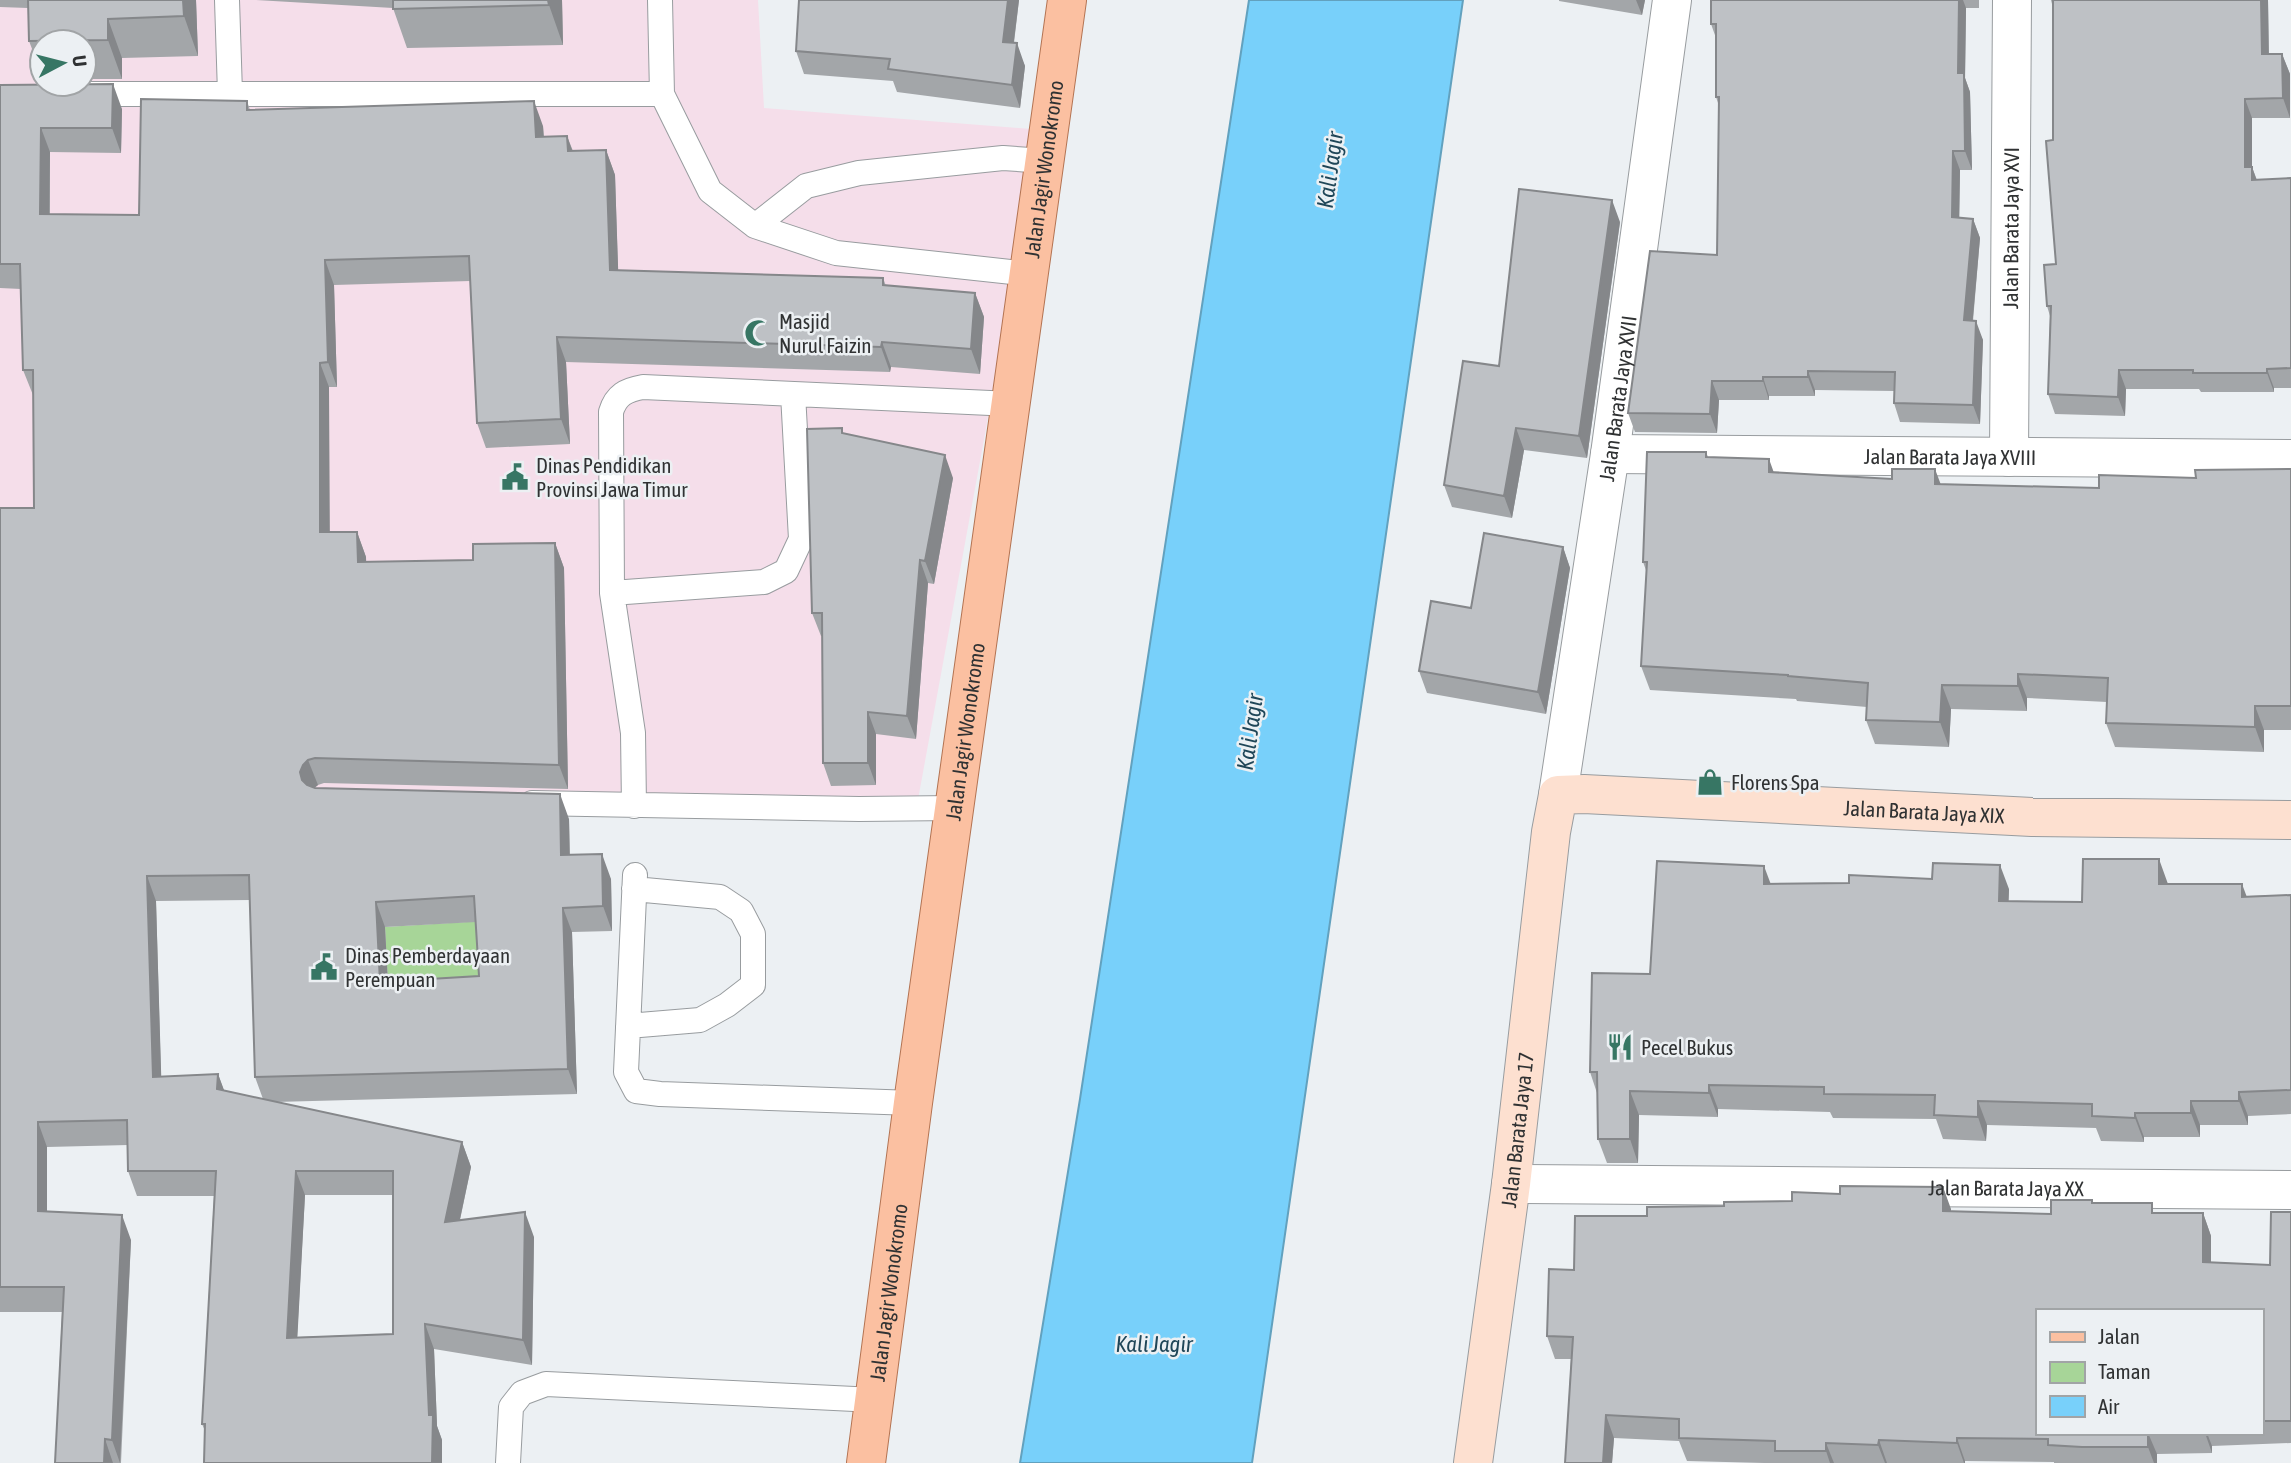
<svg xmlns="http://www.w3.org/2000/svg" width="2291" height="1463" viewBox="0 0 2291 1463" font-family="'Asap Condensed',sans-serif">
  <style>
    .commercial { fill: #f5deea; fill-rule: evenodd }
    .green { fill: #a7d598 }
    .water { fill: #78d0fa; stroke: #62a1be; stroke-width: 2 }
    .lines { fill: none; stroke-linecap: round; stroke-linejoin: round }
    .lane-casing { stroke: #989c9f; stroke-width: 26 }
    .street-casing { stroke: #989c9f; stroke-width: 40 }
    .secondary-casing { stroke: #989c9f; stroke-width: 40 }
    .primary-casing { stroke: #b37352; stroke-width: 40 }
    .lane { stroke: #fff; stroke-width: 24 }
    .street { stroke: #fff; stroke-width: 38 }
    .secondary { stroke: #fde0d0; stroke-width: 38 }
    .primary { stroke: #fbc0a1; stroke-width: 38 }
    .wall { fill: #a3a6a9; fill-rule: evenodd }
    .shaded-wall { fill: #85878a }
    .building { fill: #bec1c5; stroke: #85878a; stroke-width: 2; fill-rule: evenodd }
    .labels { text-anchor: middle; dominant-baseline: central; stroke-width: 5; stroke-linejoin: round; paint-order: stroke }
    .street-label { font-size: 21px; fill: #303233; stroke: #ecf0f3 }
    .poi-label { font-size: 21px; fill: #303233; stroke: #ecf0f3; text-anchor: start }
    .water-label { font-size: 23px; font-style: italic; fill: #1f4658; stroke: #ecf0f3 }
  </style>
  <rect width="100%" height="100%" fill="#ecf0f3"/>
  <path class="commercial" d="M 0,0 L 758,0 L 764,108 L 1031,129 L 1010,287 L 985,434 L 915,816 L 78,807 L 0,750 ZM 42,42 L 84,42 L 84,84 L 42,84 Z"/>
  <path class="green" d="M 483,921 L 488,1001 L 389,1006 L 385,927 Z"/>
  <path class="water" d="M 1249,0 L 1463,0 L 1252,1463 L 1020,1463 L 1080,1099 Z"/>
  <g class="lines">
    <defs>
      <path id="lane" d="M 227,0 L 230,93
        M 660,0 L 662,94 L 710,191 L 755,226 L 836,253 L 1030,274
        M 85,94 L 662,94
        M 755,226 L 806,186 L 859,173 L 1003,158 L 1045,161
        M 612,593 L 764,582 L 786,571 L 801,539 L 793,394
        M 532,803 L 859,809 L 954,808
        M 634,806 L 633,733 L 612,593 L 611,412 C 616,395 626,390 643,387 L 1012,404
        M 635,875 L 626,1072 L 636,1091 L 660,1094 L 913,1103
        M 628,1026 L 700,1020 L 727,1005 L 753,985 L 753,934 L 741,911 L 720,897 L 634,889
        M 508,1463 L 511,1407 L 522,1393 L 546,1384 L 875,1400"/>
      <g id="street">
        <path id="s1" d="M 1610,454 L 2291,459"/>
        <path id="s2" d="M 2009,457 L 2012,0"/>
        <path id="s3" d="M 1558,795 L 1610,454 L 1672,0"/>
        <path id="s4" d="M 1511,1184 L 2291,1190"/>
      </g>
      <g id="secondary">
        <path id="s5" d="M 1473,1463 L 1511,1184 L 1551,832 L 1558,795 L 1584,794 L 2032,817 L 2291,820"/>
      </g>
      <g id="primary">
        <path id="s6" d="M 866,1463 L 913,1103 L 1067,0"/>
      </g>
    </defs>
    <use href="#lane" class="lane-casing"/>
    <use href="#street" class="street-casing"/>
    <use href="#secondary" class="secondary-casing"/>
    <use href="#primary" class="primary-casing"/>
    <use href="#lane" class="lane"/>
    <use href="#street" class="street"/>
    <use href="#secondary" class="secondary"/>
    <use href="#primary" class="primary"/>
  </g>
  <path class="wall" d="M 0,0 L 196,0 L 198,56 L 122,58 L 122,79 L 84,79 L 84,42 L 42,42 L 42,75 L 29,41 L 28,8 L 0,7 Z
    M 256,0 L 562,0 L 563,45 L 407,48 L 393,8 Z
    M 799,0 L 1019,0 L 1014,43 L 1025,66 L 1020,108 L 897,92 L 893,81 L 804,74 L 796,51 Z
    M 1559,0 L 1645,0 L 1642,15 L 1559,1 Z
    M 1711,0 L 1979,0 L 1979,8 L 1966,8 L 1965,78 L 1970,92 L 1972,170 L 1960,170 L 1959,218 L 1973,219 L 1980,238 L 1973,321 L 1983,340 L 1980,424 L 1900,422 L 1894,403 L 1894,391 L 1815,390 L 1815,396 L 1769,396 L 1769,400 L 1719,400 L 1717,433 L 1635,432 L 1628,413 L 1717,255 L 1719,106 L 1716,97 L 1716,38 L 1711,24 Z
    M 2051,0 L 2268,0 L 2269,54 L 2282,54 L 2290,74 L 2290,118 L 2252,118 L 2252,167 L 2257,180 L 2291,178 L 2291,388 L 2274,388 L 2274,392 L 2201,392 L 2199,389 L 2126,389 L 2125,416 L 2055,414 L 2048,394 L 2050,316 L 2047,306 L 2056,264 L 2053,140 L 2053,8 Z
    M 0,85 L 122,109 L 121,153 L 50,152 L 50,215 L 139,215 L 247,101 L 250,110 L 543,126 L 544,137 L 567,136 L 573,151 L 606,150 L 615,175 L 618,270 L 883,278 L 886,286 L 975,293 L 984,317 L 980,374 L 891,367 L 890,372 L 566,362 L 570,444 L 486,448 L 477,423 L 470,281 L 334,285 L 337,387 L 329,387 L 329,532 L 357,532 L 366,557 L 366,562 L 473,560 L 555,543 L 564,568 L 568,789 L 324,783 L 318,785 L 314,788 L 569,819 L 570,855 L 611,879 L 612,931 L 572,932 L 577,1094 L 275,1102 L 462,1142 L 471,1167 L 460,1220 L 534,1237 L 532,1365 L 434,1349 L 437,1426 L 442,1440 L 442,1463 L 204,1463 L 205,1431 L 202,1424 L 214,1196 L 137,1196 L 128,1171 L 128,1145 L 47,1147 L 47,1211 L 131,1240 L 121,1463 L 55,1463 L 62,1312 L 0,1312 L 0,508 L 34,508 L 33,395 L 23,370 L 21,289 L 0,288 ZM 250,900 L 255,1077 L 263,1099 L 224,1091 L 218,1074 L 161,1077 L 156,901 ZM 476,922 L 479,976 L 388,981 L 385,927 ZM 305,1195 L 393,1195 L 393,1334 L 297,1337 Z
    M 1620,222 L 1587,458 L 1524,450 L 1512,518 L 1452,507 L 1444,485 L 1499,366 Z
    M 844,434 L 953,478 L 934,584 L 928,583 L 916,739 L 876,734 L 876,785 L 831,786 L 823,763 L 822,636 L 821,636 L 812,613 Z
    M 1706,452 L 1708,457 L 1774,472 L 1941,484 L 2099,488 L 2291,469 L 2291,730 L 2264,730 L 2264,752 L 2115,747 L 2106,723 L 2107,702 L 2027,698 L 2027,711 L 1951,709 L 1949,747 L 1875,744 L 1866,720 L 1867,707 L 1797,701 L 1796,699 L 1650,690 L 1641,666 L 1647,573 L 1643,562 Z
    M 1563,547 L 1570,568 L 1546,714 L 1427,693 L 1419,671 L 1471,608 Z
    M 1771,884 L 2009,889 L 2008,901 L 2082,902 L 2168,884 L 2246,896 L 2291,895 L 2291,1114 L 2248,1116 L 2248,1125 L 2200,1125 L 2200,1137 L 2144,1137 L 2144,1142 L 2101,1141 L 2096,1128 L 1987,1125 L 1986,1141 L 1943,1139 L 1936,1119 L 1833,1118 L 1830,1112 L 1718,1109 L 1718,1117 L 1639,1115 L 1638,1163 L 1607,1163 L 1598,1139 L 1597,1093 L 1590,1072 L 1650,974 Z
    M 1943,1187 L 1951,1212 L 2051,1214 L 2093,1203 L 2156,1213 L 2203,1213 L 2211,1236 L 2211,1262 L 2270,1265 L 2291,1212 L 2291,1443 L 2212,1446 L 2212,1453 L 2157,1454 L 2157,1463 L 2054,1463 L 2054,1462 L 1965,1461 L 1965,1463 L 1764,1463 L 1687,1461 L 1679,1441 L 1614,1438 L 1612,1463 L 1565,1463 L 1571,1359 L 1555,1359 L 1547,1336 L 1574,1270 L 1647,1216 L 1724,1206 L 1792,1201 L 1840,1194 ZM 2261,1311 L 2261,1433 L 2037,1433 Z"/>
  <path class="shaded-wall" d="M 183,0 L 196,0 L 198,56 L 184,16 Z
    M 548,0 L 562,0 L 563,45 L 549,5 Z
    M 1008,0 L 1019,0 L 1011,64 L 1003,42 Z
    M 1636,0 L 1645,0 L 1642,15 Z
    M 1959,0 L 1963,0 L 1966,8 L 1965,78 L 1970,92 L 1972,170 L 1965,151 L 1958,73 Z
    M 2261,0 L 2268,0 L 2269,74 L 2262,54 Z
    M 108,19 L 122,58 L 122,79 L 108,40 Z
    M 1017,43 L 1025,66 L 1020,108 L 1012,85 Z
    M 2282,54 L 2290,74 L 2290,118 L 2283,98 Z
    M 113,84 L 122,109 L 121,153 L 112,128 Z
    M 2245,99 L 2252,118 L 2252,177 L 2252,167 L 2259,187 L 2259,200 L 2245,167 Z
    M 534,101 L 543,126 L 545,162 L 536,137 Z
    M 41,128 L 50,152 L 49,239 L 40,214 Z
    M 567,136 L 576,161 L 568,151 Z
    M 606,150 L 615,175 L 619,295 L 610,270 Z
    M 1953,151 L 1960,170 L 1959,236 L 1952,217 Z
    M 1612,200 L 1620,222 L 1587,458 L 1579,436 Z
    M 1973,219 L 1980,238 L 1971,339 L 1964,320 Z
    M 325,260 L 334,285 L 337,387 L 328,362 Z
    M 975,293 L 984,317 L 980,374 L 971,349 Z
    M 1976,321 L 1983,340 L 1980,424 L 1973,405 Z
    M 557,337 L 566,362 L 570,444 L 561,419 Z
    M 882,342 L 891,367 L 890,372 L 881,347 Z
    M 320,363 L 329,387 L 330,557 L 320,532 Z
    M 2267,369 L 2274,388 L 2274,392 L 2267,373 Z
    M 2119,370 L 2126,389 L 2125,416 L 2118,397 Z
    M 1808,371 L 1815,390 L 1815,396 L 1808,377 Z
    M 1763,377 L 1769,396 L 1769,400 L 1763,381 Z
    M 1712,381 L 1719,400 L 1717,433 L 1710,414 Z
    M 1516,428 L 1524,450 L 1512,518 L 1504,496 Z
    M 945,455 L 953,478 L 934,584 L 925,561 Z
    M 1769,459 L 1778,484 L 1769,472 Z
    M 1935,469 L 1944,493 L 1935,484 Z
    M 357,532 L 366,557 L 367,587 L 358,562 Z
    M 555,543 L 564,568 L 568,789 L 559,765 Z
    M 1563,547 L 1570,568 L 1546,714 L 1538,692 Z
    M 920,560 L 928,583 L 916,739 L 907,716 Z
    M 2018,674 L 2027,698 L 2027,711 L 2018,686 Z
    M 1942,685 L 1951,709 L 1949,747 L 1940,722 Z
    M 2255,706 L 2264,730 L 2264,752 L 2255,727 Z
    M 868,712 L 876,734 L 876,785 L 868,763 Z
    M 308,760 L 318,785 L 312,790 L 309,797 L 302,780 L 300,772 L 303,765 Z
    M 560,794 L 569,819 L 570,880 L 561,855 Z
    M 602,854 L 611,879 L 612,931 L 603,906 Z
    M 2159,859 L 2168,884 L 2159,884 Z
    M 2000,865 L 2009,889 L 2008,925 L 1999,901 Z
    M 1764,866 L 1773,890 L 1764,884 Z
    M 147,876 L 156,901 L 162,1102 L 153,1077 Z
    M 2242,884 L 2251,908 L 2242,897 Z
    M 376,902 L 385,927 L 389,1006 L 380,982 Z
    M 563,908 L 572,932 L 577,1094 L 568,1069 Z
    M 218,1074 L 227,1098 L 217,1089 Z
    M 1709,1085 L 1718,1109 L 1718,1117 L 1709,1093 Z
    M 1630,1091 L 1639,1115 L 1638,1163 L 1630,1139 Z
    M 2239,1092 L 2248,1116 L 2248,1125 L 2239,1101 Z
    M 1978,1101 L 1987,1125 L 1986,1141 L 1978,1117 Z
    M 2191,1101 L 2200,1125 L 2200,1137 L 2191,1113 Z
    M 2135,1113 L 2144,1137 L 2144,1142 L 2135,1118 Z
    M 38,1122 L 47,1147 L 47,1235 L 38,1211 Z
    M 462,1142 L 471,1167 L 454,1247 L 445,1222 Z
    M 296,1171 L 305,1195 L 296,1363 L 287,1338 Z
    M 1943,1187 L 1951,1209 L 1951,1234 L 1943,1211 Z
    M 525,1212 L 534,1237 L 532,1365 L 523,1340 Z
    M 2203,1213 L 2211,1236 L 2211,1284 L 2203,1262 Z
    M 122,1215 L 131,1240 L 120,1463 L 112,1440 Z
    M 425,1324 L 434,1349 L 437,1426 L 442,1440 L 442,1463 L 432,1463 Z
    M 1606,1415 L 1614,1438 L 1612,1463 L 1603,1463 Z
    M 2148,1433 L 2157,1454 L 2157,1463 L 2154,1463 L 2148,1447 Z
    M 2205,1433 L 2207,1433 L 2212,1446 L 2212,1453 Z
    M 1957,1438 L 1965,1461 L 1965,1463 L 1964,1463 L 1957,1443 Z
    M 105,1439 L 113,1463 L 104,1463 Z
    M 1879,1440 L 1887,1463 L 1885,1463 L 1878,1445 Z
    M 1826,1443 L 1834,1463 L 1830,1463 L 1826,1451 Z"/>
  <path class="building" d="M 28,0 L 183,0 L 184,16 L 108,19 L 108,40 L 29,41 Z
    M 393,0 L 548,0 L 549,5 L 393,9 Z
    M 799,0 L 1008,0 L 1003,42 L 1017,43 L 1012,85 L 888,69 L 890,59 L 796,51 Z
    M 1711,0 L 1959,0 L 1958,73 L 1964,73 L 1965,151 L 1953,151 L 1952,217 L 1973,219 L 1964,320 L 1976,321 L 1973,405 L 1894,403 L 1895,372 L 1808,371 L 1808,377 L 1763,377 L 1763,381 L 1712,381 L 1710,414 L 1628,413 L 1650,251 L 1717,255 L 1719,97 L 1716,97 L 1716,24 L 1711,24 Z
    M 2053,0 L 2261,0 L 2262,54 L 2282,54 L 2283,98 L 2245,99 L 2245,167 L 2252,167 L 2252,180 L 2291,178 L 2291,368 L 2267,369 L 2267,373 L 2193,373 L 2193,370 L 2119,370 L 2118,397 L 2048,394 L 2051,306 L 2047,306 L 2044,265 L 2056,264 L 2046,141 L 2053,140 Z
    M 113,84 L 112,128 L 41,128 L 40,214 L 139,215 L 141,99 L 247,101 L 247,110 L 534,101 L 536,137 L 567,136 L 568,151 L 606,150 L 610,270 L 883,278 L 883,285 L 975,293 L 971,349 L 882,342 L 881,347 L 557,337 L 561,419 L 477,423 L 469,256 L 325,260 L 328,362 L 320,363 L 320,532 L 357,532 L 358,562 L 473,560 L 473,544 L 555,543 L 559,765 L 315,758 L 308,760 L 303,765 L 300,772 L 302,780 L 307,785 L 315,788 L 560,794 L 561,855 L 602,854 L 603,906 L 563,908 L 568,1069 L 255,1077 L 249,875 L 147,876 L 153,1077 L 218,1074 L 217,1089 L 462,1142 L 445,1222 L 525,1212 L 523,1340 L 425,1324 L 429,1415 L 433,1415 L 432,1463 L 204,1463 L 205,1424 L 202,1424 L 216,1171 L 128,1171 L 127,1120 L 38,1122 L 38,1211 L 122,1215 L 112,1440 L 105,1439 L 104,1463 L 55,1463 L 64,1287 L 0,1287 L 0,508 L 34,508 L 33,370 L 23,370 L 20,264 L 0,264 L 0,85 ZM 474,896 L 479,976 L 380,982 L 376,902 ZM 296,1171 L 393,1171 L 393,1334 L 287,1338 Z
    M 1519,189 L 1612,200 L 1579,436 L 1516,428 L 1504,496 L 1444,485 L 1463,361 L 1499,366 Z
    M 842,428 L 842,433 L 945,455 L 925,561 L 920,560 L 907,716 L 868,712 L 868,763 L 823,763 L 822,613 L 812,613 L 807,429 Z
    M 1647,452 L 1706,452 L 1706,457 L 1769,459 L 1769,472 L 1892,479 L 1892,469 L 1935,469 L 1935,484 L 2099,488 L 2099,475 L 2196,478 L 2195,470 L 2291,469 L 2291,706 L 2255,706 L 2255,727 L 2106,723 L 2108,678 L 2018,674 L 2018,686 L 1942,685 L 1940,722 L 1866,720 L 1868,683 L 1788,676 L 1788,675 L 1641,666 L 1647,562 L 1643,562 Z
    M 1484,533 L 1563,547 L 1538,692 L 1419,671 L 1431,601 L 1471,608 Z
    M 2083,859 L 2159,859 L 2159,884 L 2242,884 L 2242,897 L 2291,895 L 2291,1090 L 2239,1092 L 2239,1101 L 2191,1101 L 2191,1113 L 2135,1113 L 2135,1118 L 2092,1116 L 2092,1104 L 1978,1101 L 1978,1117 L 1934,1115 L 1935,1095 L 1824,1094 L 1824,1087 L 1709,1085 L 1709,1093 L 1630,1091 L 1630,1139 L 1598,1139 L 1597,1072 L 1590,1072 L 1592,973 L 1650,974 L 1657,861 L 1764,866 L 1764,884 L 1849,883 L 1849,875 L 1932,879 L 1933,863 L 2000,865 L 1999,901 L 2082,902 Z
    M 1840,1186 L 1943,1187 L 1943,1211 L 2051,1214 L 2051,1200 L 2092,1200 L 2092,1203 L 2152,1203 L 2152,1213 L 2203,1213 L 2203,1262 L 2270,1265 L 2271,1212 L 2291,1212 L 2291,1421 L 2261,1421 L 2261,1311 L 2037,1311 L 2037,1433 L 2148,1433 L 2148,1447 L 2082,1447 L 2048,1445 L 2048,1439 L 1957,1438 L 1957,1443 L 1879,1440 L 1878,1445 L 1826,1443 L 1826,1451 L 1775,1451 L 1775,1441 L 1679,1438 L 1679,1419 L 1606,1415 L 1603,1463 L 1565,1463 L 1573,1337 L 1547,1336 L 1549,1269 L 1574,1270 L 1575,1216 L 1647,1216 L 1647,1207 L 1724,1206 L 1724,1202 L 1792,1201 L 1792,1192 L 1840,1194 Z"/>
  <defs>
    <symbol id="mosque-bare" viewBox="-9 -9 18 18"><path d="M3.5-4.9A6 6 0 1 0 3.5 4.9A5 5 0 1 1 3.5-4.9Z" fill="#377664" stroke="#ecf0f3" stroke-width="2.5" paint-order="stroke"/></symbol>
    <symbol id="civic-bare" viewBox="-9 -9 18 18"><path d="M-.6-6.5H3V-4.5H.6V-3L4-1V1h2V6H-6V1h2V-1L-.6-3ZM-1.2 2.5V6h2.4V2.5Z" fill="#377664" stroke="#ecf0f3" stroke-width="2.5" paint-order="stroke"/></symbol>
    <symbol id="shop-bare" viewBox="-9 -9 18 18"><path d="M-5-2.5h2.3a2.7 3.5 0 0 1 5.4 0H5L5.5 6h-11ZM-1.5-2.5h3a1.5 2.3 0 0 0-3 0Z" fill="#377664" stroke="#ecf0f3" stroke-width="2.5" paint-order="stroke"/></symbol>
    <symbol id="restaurant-bare" viewBox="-9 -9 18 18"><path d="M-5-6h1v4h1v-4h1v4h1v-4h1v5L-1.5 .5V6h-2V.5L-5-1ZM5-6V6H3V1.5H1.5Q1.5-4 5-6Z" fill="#377664" stroke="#ecf0f3" stroke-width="2.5" paint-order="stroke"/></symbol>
  </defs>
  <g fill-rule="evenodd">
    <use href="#mosque-bare" x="739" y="314" width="38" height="38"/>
    <use href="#civic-bare" x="496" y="458" width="38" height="38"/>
    <use href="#shop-bare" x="1691" y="763" width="38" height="38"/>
    <use href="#civic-bare" x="305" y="948" width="38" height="38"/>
    <use href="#restaurant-bare" x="1601" y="1028" width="38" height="38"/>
  </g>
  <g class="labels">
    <g class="street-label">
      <text stroke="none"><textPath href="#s6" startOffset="1306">Jalan Jagir Wonokromo</textPath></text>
      <text stroke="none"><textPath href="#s2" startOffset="229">Jalan Barata Jaya XVI</textPath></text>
      <text stroke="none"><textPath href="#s3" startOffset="401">Jalan Barata Jaya XVII</textPath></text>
      <text stroke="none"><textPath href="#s1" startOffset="340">Jalan Barata Jaya XVIII</textPath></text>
      <text stroke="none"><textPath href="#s6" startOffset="738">Jalan Jagir Wonokromo</textPath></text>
      <text stroke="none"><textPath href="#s5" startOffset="1040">Jalan Barata Jaya XIX</textPath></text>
      <text stroke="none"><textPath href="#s5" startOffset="336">Jalan Barata Jaya 17</textPath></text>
      <text stroke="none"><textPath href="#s4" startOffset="495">Jalan Barata Jaya XX</textPath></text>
      <text stroke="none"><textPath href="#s6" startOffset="172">Jalan Jagir Wonokromo</textPath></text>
    </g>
    <g class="poi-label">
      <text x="779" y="321">Masjid<tspan x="779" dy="24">Nurul Faizin</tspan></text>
      <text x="536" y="465">Dinas Pendidikan<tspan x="536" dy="24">Provinsi Jawa Timur</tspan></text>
      <text x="1731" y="782">Florens Spa</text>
      <text x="345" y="955">Dinas Pemberdayaan<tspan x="345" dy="24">Perempuan</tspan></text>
      <text x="1641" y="1047">Pecel Bukus</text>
    </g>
    <g class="water-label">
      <text transform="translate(1330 170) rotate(-82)">Kali Jagir</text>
      <text transform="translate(1250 732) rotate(-82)">Kali Jagir</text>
      <text x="1154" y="1344">Kali Jagir</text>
    </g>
  </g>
  <rect x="2036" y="1309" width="228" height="126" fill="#ecf0f3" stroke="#a1a4a6" stroke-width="2"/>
  <rect x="2050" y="1332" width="35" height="10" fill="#fbc0a1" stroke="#a1a4a6" stroke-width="2"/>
  <text x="2098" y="1344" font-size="21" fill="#303233">Jalan</text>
  <rect x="2050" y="1362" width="35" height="21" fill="#a7d598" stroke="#a1a4a6" stroke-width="2"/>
  <text x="2098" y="1379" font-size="21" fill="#303233">Taman</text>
  <rect x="2050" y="1396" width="35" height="21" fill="#78d0fa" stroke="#a1a4a6" stroke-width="2"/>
  <text x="2098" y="1414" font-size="21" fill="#303233">Air</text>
  <g transform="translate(63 63) rotate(83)"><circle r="33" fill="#ecf0f3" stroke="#a1a4a6" stroke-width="2"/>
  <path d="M0-5L12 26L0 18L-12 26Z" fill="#377664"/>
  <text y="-10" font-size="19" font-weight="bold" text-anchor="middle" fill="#303233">U</text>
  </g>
</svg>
